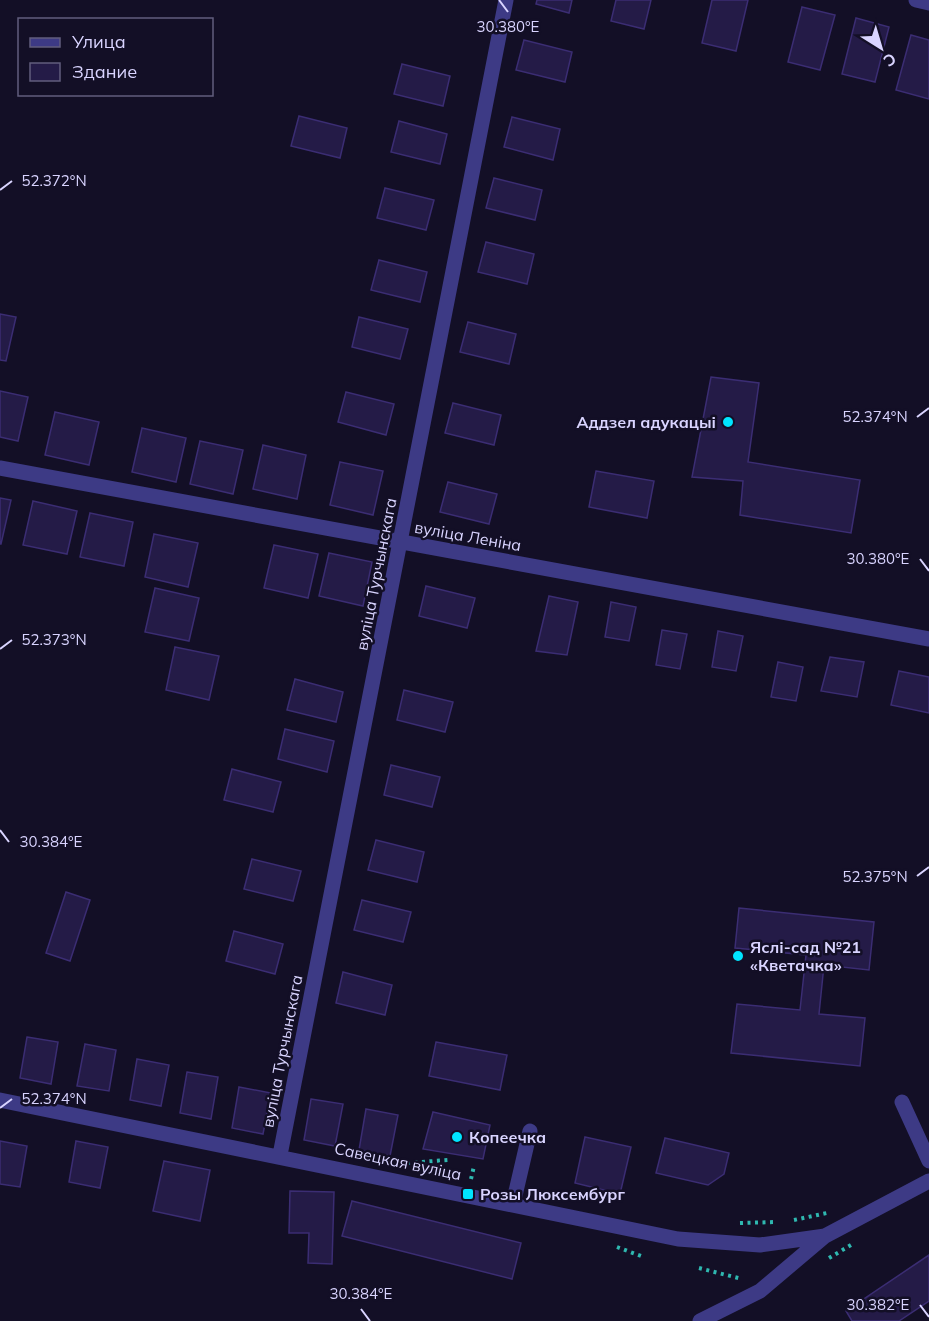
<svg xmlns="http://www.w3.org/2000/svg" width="929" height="1321" viewBox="0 0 929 1321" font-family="Mulish,sans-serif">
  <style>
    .building { fill: #241b47; stroke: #3b2d73; stroke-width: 1.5 }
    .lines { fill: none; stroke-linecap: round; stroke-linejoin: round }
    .path { stroke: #2fb8b0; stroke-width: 4; stroke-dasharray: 3 4.5; stroke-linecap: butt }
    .minor { stroke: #3d3a85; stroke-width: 15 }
    .ticks { fill: none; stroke: #d9d4ff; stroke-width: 2 }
    .poi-dot { fill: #00e5ff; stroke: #130f26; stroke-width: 2 }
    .labels { text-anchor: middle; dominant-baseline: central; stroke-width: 5; stroke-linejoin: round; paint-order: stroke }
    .poi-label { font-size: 16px; font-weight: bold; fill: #d9d4ff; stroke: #130f26; text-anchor: start }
    .street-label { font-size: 16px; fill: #d9d4ff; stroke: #130f26 }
    .ticks-label { font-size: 15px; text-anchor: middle; fill: #d9d4ff; stroke: #130f26; stroke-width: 5; stroke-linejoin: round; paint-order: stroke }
  </style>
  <rect width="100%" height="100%" fill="#130f26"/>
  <path class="building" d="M 537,0 L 572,0 L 569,13 L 536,4 Z
    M 616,0 L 651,0 L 644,29 L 611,21 Z
    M 712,0 L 748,0 L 736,51 L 702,43 Z
    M 802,7 L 835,15 L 820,70 L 788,62 Z
    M 856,18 L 889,27 L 875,82 L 842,74 Z
    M 911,35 L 929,40 L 929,99 L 896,90 Z
    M 524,40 L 572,52 L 565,82 L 516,70 Z
    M 402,64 L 450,76 L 443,106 L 394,94 Z
    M 299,116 L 347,128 L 340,158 L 291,146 Z
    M 512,117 L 560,129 L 553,160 L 504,147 Z
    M 399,121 L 447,134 L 440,164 L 391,152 Z
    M 494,178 L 542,190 L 535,220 L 486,208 Z
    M 385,188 L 434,200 L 426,230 L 377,218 Z
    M 486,242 L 534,254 L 527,284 L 478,272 Z
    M 379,260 L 427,272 L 420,302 L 371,290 Z
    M 0,314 L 16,317 L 6,361 L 0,360 Z
    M 359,317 L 408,329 L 400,359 L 352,347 Z
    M 468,322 L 516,334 L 509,364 L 460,352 Z
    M 711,377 L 759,383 L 748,462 L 860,480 L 851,533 L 740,515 L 743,481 L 692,477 Z
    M 0,391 L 28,397 L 18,441 L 0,437 Z
    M 346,392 L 394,404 L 386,435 L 338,422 Z
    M 453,403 L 501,415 L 494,445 L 445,433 Z
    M 55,412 L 99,422 L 89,465 L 45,455 Z
    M 142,428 L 186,438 L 176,482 L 132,472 Z
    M 200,441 L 243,450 L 233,494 L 190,484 Z
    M 263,445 L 306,455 L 297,499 L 253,489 Z
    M 340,462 L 383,471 L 373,515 L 330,505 Z
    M 596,471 L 654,481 L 647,518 L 589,507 Z
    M 448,482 L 497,494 L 489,524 L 440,512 Z
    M 0,498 L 11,500 L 1,544 L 0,544 Z
    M 33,501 L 77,511 L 67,554 L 23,545 Z
    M 90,513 L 133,522 L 124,566 L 80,557 Z
    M 154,534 L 198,543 L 188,587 L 145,577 Z
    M 274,545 L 318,554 L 308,598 L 264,588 Z
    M 329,553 L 372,562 L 363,606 L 319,596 Z
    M 426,586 L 475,598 L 467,628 L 419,616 Z
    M 155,588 L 199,598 L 189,641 L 145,632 Z
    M 549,596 L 578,602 L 567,655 L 536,651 Z
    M 611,602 L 636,607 L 629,641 L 605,637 Z
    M 662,630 L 687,634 L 680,669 L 656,665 Z
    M 718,631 L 743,636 L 736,671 L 712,667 Z
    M 175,647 L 219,656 L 209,700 L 166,690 Z
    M 830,657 L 864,662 L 857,697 L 821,691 Z
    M 778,662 L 803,667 L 796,701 L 771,697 Z
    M 899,671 L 929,677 L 929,713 L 891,705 Z
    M 295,679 L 343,692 L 336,722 L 287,710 Z
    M 404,690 L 453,702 L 445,732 L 397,720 Z
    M 285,729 L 334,741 L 327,772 L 278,759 Z
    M 391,765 L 440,777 L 432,807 L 384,795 Z
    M 232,769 L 281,782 L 273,812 L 224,800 Z
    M 376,840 L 424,852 L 417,882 L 368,870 Z
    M 252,859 L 301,871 L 293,901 L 244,889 Z
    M 66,892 L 90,900 L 70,961 L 46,953 Z
    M 362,900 L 411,912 L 403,942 L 354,930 Z
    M 739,908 L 874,922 L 869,970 L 824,965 L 819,1014 L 865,1018 L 860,1066 L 731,1053 L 737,1004 L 800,1010 L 806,955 L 735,948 Z
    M 234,931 L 283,944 L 275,974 L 226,961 Z
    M 343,972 L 392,985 L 385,1015 L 336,1003 Z
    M 27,1037 L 58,1042 L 51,1084 L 20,1078 Z
    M 436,1042 L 507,1055 L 500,1090 L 429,1076 Z
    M 85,1044 L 116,1050 L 109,1091 L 77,1086 Z
    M 137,1059 L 169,1065 L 161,1106 L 130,1100 Z
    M 187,1072 L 218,1077 L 211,1119 L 180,1113 Z
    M 239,1087 L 271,1093 L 263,1134 L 232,1128 Z
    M 311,1099 L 343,1104 L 335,1146 L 304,1140 Z
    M 366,1109 L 398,1115 L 390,1156 L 359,1150 Z
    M 433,1112 L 490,1125 L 483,1159 L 423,1149 Z
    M 585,1137 L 631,1147 L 620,1194 L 575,1183 Z
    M 665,1138 L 729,1153 L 724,1174 L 708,1185 L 656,1173 Z
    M 0,1141 L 27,1146 L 20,1187 L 0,1184 Z
    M 76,1141 L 108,1147 L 100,1188 L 69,1182 Z
    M 164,1161 L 210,1170 L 200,1221 L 153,1211 Z
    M 290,1191 L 334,1192 L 332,1264 L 308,1263 L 309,1233 L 289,1233 Z
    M 352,1201 L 521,1243 L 512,1279 L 342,1236 Z
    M 929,1255 L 929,1301 L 899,1321 L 852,1321 L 846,1311 Z"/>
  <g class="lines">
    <path class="path" d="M 407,1163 L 448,1160
      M 471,1179 L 474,1166
      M 794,1220 L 827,1213
      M 740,1223 L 777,1222
      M 617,1247 L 641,1256
      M 829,1258 L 851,1245
      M 699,1268 L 742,1279"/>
    <path class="minor" d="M 916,0 L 929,3
      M 0,468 L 929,639
      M 0,1100 L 678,1239 L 760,1245 L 825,1236
      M 902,1102 L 929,1161
      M 280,1155 L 506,0
      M 513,1204 L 530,1131
      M 700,1321 L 760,1291 L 825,1236 L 929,1181"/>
  </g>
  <path class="ticks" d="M 499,0 L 508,12M 0,190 L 12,181M 917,417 L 929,408M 920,559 L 929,571M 0,649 L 12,640M 0,830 L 9,842M 917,876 L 929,867M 0,1108 L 12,1099M 920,1305 L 929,1317M 361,1309 L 370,1321"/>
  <g class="poi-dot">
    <circle cx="728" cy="422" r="6"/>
    <circle cx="738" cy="956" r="6"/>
    <circle cx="457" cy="1137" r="6"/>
    <rect x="462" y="1188" width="12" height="12" rx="3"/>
  </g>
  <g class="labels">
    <g class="poi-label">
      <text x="716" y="422" text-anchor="end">Аддзел адукацыі</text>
      <text x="750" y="947">Яслі-сад №21<tspan x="750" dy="18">«Кветачка»</tspan></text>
      <text x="469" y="1137">Копеечка</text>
      <text x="480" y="1194">Розы Люксембург</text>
    </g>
    <g class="street-label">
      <text transform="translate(468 536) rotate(10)">вуліца Леніна</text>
      <text transform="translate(376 574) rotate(-79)">вуліца Турчынскага</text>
      <text transform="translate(282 1051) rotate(-79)">вуліца Турчынскага</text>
      <text transform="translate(398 1161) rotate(12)">Савецкая вуліца</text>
    </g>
  </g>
  <g class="ticks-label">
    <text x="508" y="32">30.380°E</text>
    <text x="54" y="186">52.372°N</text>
    <text x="875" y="422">52.374°N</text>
    <text x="878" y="564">30.380°E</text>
    <text x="54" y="645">52.373°N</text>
    <text x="51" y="847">30.384°E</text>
    <text x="875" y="882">52.375°N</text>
    <text x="54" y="1104">52.374°N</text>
    <text x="361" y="1299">30.384°E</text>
    <text x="878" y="1310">30.382°E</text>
  </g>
  <rect x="18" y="18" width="195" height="78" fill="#130f26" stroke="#625e7d" stroke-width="1.5"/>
  <rect x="30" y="38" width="30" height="9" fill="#3d3a85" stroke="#625e7d" stroke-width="1.5"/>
  <text x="72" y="48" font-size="18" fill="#d9d4ff">Улица</text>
  <rect x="30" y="63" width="30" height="18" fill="#241b47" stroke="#625e7d" stroke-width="1.5"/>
  <text x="72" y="78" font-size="18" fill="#d9d4ff">Здание</text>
  <g transform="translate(881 48) rotate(143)" stroke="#130f26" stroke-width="4.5" paint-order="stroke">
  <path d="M0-4.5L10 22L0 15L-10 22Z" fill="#d9d4ff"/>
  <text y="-9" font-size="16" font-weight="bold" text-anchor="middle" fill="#d9d4ff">С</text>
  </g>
</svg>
